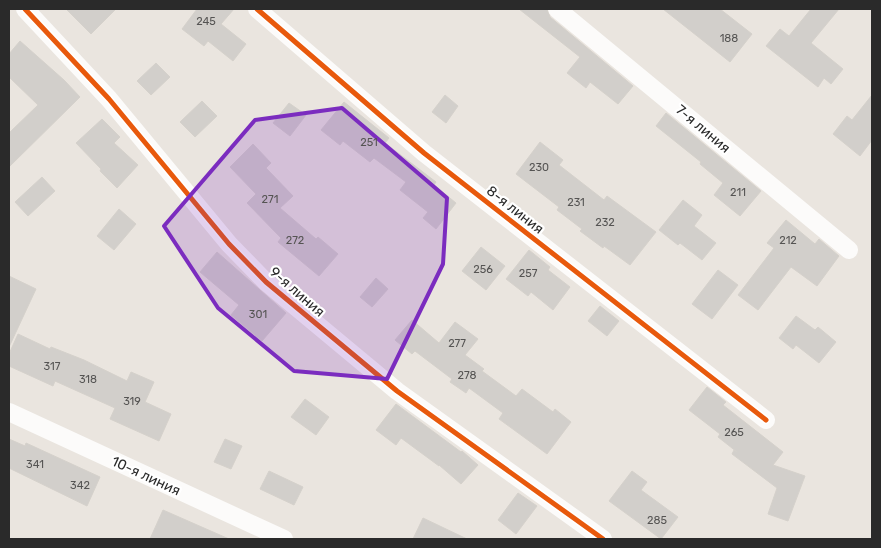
<svg xmlns="http://www.w3.org/2000/svg" width="881" height="548" viewBox="0 0 881 548" font-family="Rubik,sans-serif">
  <style>
    .building { fill: #d2cfcb; stroke: #d5d1cb }
    .lines { fill: none; stroke-linecap: round; stroke-linejoin: round }
    .minor { stroke: #fcfbfa; stroke-width: 18 }
    .cycleway-casing { stroke: #fff; stroke-width: 8 }
    .cycleway { stroke: #e8590c; stroke-width: 5 }
    .marked { fill: #7b2cbf; fill-opacity: 0.2; stroke: #7b2cbf; stroke-width: 4; stroke-linejoin: round }
    .labels { text-anchor: middle; dominant-baseline: central; stroke-width: 4.5; stroke-linejoin: round; paint-order: stroke }
    .number-label { font-size: 11px; fill: #555453 }
    .street-label { font-size: 14px; fill: #2a2a2a; stroke: #fff }
  </style>
  <rect width="100%" height="100%" fill="#eae5df"/>
  <path class="building" d="M 66,9 L 116,9 L 91,34 Z
    M 197,9 L 234,9 L 221,24 L 246,44 L 233,61 L 208,41 L 204,46 L 182,29 Z
    M 519,9 L 547,9 L 550,17 L 633,86 L 618,104 L 590,82 L 586,88 L 567,73 L 580,57 Z
    M 663,9 L 720,9 L 752,34 L 730,62 Z
    M 811,9 L 839,9 L 811,43 L 843,69 L 831,84 L 824,78 L 818,87 L 766,46 L 780,29 L 789,36 Z
    M 20,41 L 64,80 L 80,97 L 9,167 L 9,133 L 38,105 L 9,77 L 9,54 Z
    M 156,63 L 170,77 L 151,95 L 137,81 Z
    M 445,95 L 458,106 L 446,123 L 432,112 Z
    M 872,95 L 872,140 L 860,156 L 833,134 L 847,116 L 852,120 Z
    M 202,101 L 217,116 L 195,137 L 180,122 Z
    M 344,102 L 389,138 L 385,143 L 436,182 L 434,185 L 456,203 L 436,229 L 423,218 L 428,212 L 400,190 L 406,182 L 374,158 L 370,162 L 343,141 L 340,145 L 321,130 Z
    M 289,103 L 306,115 L 290,136 L 273,123 Z
    M 666,113 L 761,191 L 740,216 L 714,195 L 723,183 L 700,164 L 701,162 L 656,126 Z
    M 102,119 L 120,137 L 114,143 L 138,165 L 117,188 L 100,171 L 101,169 L 76,143 Z
    M 540,142 L 563,160 L 559,165 L 604,200 L 607,196 L 656,232 L 630,265 L 604,246 L 603,248 L 580,231 L 582,229 L 557,210 L 559,207 L 516,174 Z
    M 253,144 L 271,163 L 266,168 L 293,196 L 280,208 L 316,239 L 318,237 L 338,254 L 319,276 L 278,242 L 281,238 L 247,203 L 256,194 L 230,167 Z
    M 42,177 L 55,191 L 28,216 L 15,202 Z
    M 683,200 L 702,215 L 694,226 L 716,243 L 702,260 L 680,243 L 678,245 L 659,230 Z
    M 119,209 L 136,224 L 114,250 L 97,236 Z
    M 786,220 L 815,244 L 819,239 L 839,256 L 817,286 L 791,267 L 758,310 L 738,295 L 774,248 L 767,243 Z
    M 481,247 L 505,266 L 486,290 L 462,271 Z
    M 529,250 L 550,267 L 548,270 L 570,287 L 553,310 L 531,292 L 528,296 L 506,279 Z
    M 217,252 L 286,313 L 262,341 L 231,315 L 239,305 L 200,272 Z
    M 718,270 L 738,285 L 712,319 L 692,304 Z
    M 9,276 L 36,289 L 9,347 Z
    M 376,278 L 388,289 L 372,307 L 360,297 Z
    M 600,306 L 619,321 L 607,336 L 588,321 Z
    M 796,316 L 815,330 L 818,327 L 836,342 L 819,363 L 796,345 L 793,349 L 779,338 Z
    M 412,320 L 439,343 L 455,322 L 478,339 L 465,355 L 484,369 L 482,371 L 516,396 L 522,389 L 553,412 L 555,409 L 571,422 L 547,454 L 499,419 L 503,413 L 469,388 L 466,393 L 450,382 L 452,379 L 415,351 L 412,354 L 395,340 Z
    M 18,334 L 50,349 L 51,347 L 84,360 L 127,381 L 131,372 L 154,382 L 145,402 L 171,414 L 159,441 L 110,419 L 115,408 L 55,381 L 53,386 L 9,366 L 9,354 Z
    M 707,387 L 726,402 L 723,405 L 783,452 L 773,465 L 805,476 L 788,521 L 768,514 L 777,488 L 732,454 L 734,450 L 737,452 L 718,437 L 720,434 L 689,410 Z
    M 305,399 L 329,417 L 316,435 L 291,417 Z
    M 396,404 L 461,452 L 462,451 L 478,465 L 461,484 L 439,465 L 439,466 L 401,438 L 396,445 L 376,430 Z
    M 9,439 L 25,446 L 26,443 L 100,477 L 87,506 L 9,468 Z
    M 225,439 L 242,446 L 231,469 L 214,462 Z
    M 269,471 L 303,487 L 294,505 L 260,489 Z
    M 632,471 L 647,482 L 641,490 L 678,517 L 661,539 L 609,501 Z
    M 518,493 L 537,506 L 516,534 L 498,520 Z
    M 163,510 L 229,539 L 150,539 Z
    M 423,518 L 467,539 L 413,539 Z"/>
  <g class="lines">
    <path class="minor" d="M 25,9 L 109,99 L 229,244 L 266,282 L 397,391 L 603,539
      M 257,9 L 424,153 L 766,420
      M 557,9 L 849,250
      M 9,412 L 284,539"/>
    <defs>
      <path id="cycleway" d="M 25,9 L 109,99 L 229,244 L 266,282 L 397,391 L 603,539
        M 257,9 L 424,153 L 766,420"/>
    </defs>
    <use href="#cycleway" class="cycleway-casing"/>
    <use href="#cycleway" class="cycleway"/>
  </g>
  <path class="marked" d="M 342,108 L 447,198 L 443,264 L 387,379 L 294,371 L 218,308 L 164,226 L 255,120 Z"/>
  <g class="labels">
    <g class="number-label">
      <text x="206" y="21">245</text>
      <text x="729" y="38">188</text>
      <text x="369" y="142">251</text>
      <text x="539" y="167">230</text>
      <text x="738" y="192">211</text>
      <text x="270" y="199">271</text>
      <text x="576" y="202">231</text>
      <text x="605" y="222">232</text>
      <text x="295" y="240">272</text>
      <text x="788" y="240">212</text>
      <text x="483" y="269">256</text>
      <text x="528" y="273">257</text>
      <text x="258" y="314">301</text>
      <text x="457" y="343">277</text>
      <text x="52" y="366">317</text>
      <text x="467" y="375">278</text>
      <text x="88" y="379">318</text>
      <text x="132" y="401">319</text>
      <text x="734" y="432">265</text>
      <text x="35" y="464">341</text>
      <text x="80" y="485">342</text>
      <text x="657" y="520">285</text>
    </g>
    <g class="street-label">
      <text transform="translate(703 129) rotate(40)">7-я линия</text>
      <text transform="translate(515 210) rotate(38)">8-я линия</text>
      <text transform="translate(297 292) rotate(41)">9-я линия</text>
      <text transform="translate(146 476) rotate(25)">10-я линия</text>
    </g>
  </g>
  <rect width="881" height="548" fill="none" stroke="#2a2a2a" stroke-width="20"/>
</svg>
